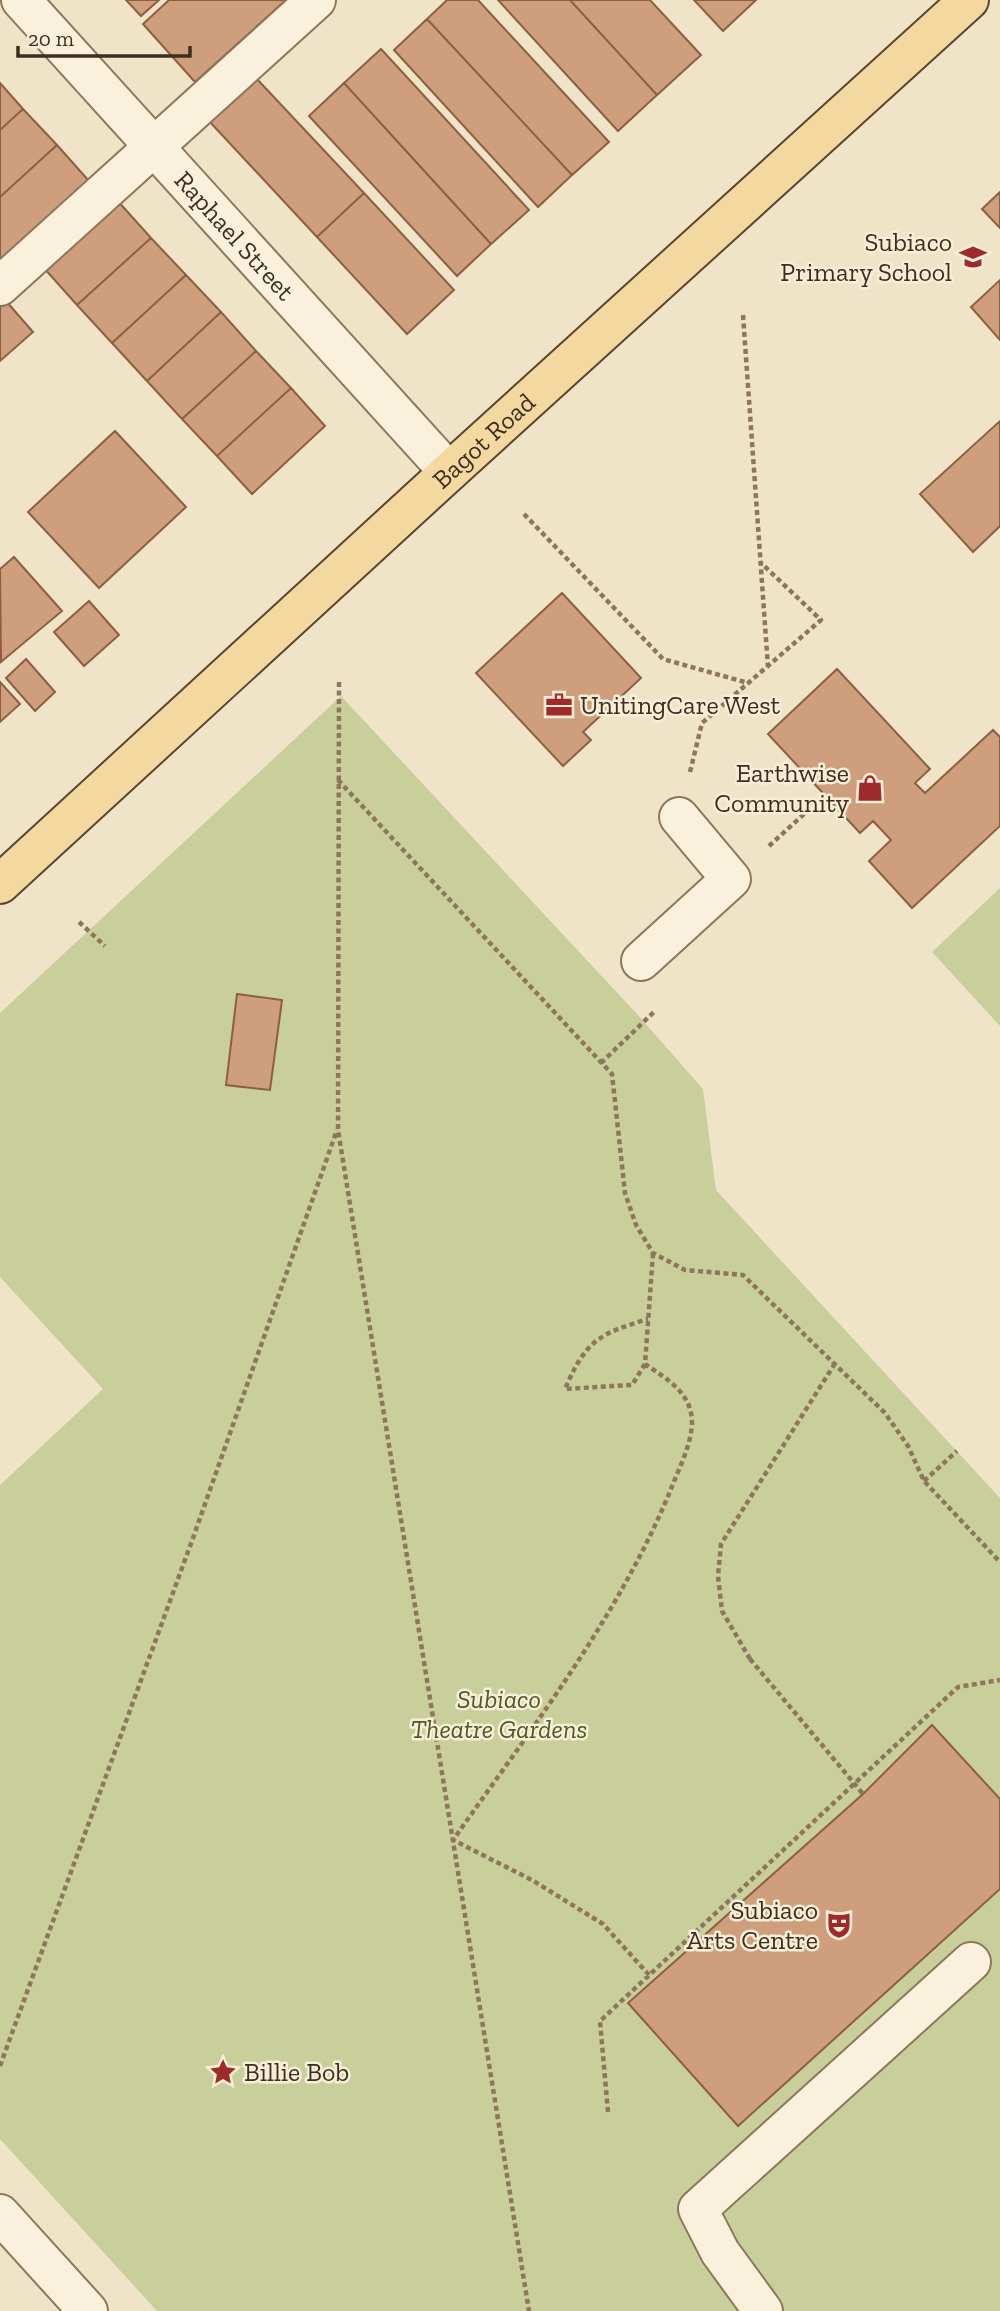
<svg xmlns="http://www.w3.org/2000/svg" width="1000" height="2311" viewBox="0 0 1000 2311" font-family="'Zilla Slab',serif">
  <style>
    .green { fill: #c9cf9b }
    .building { fill: #cf9f7d; stroke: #8d5f41; stroke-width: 2 }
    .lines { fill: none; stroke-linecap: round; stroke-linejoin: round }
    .minor-casing { stroke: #8d765c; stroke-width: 42 }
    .major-casing { stroke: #5b4430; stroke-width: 42 }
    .path { stroke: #8d765c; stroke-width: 4.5; stroke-dasharray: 5 3.5; stroke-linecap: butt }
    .minor { stroke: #faf1dc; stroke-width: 38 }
    .major { stroke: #f3d9a0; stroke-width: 38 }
    .path-bridge { stroke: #8d765c; stroke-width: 4.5; stroke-dasharray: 5 3.5; stroke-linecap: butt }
    .labels { text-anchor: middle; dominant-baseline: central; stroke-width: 5; stroke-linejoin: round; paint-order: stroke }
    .street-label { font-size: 26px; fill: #3d2e20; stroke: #f7eed8 }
    .poi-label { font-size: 26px; fill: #3d2e20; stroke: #f7eed8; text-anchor: end }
    .park-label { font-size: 26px; font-style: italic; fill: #4d5a26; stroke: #f7eed8 }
  </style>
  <rect width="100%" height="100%" fill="#f0e4c8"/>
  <path class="green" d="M 341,696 L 637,1014 L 703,1089 L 716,1190 L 1000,1498 L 1000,2311 L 157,2311 L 0,2139 L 0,1485 L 103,1389 L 0,1277 L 0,1013 Z
    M 1000,888 L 1000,1026 L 932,952 Z"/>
  <path class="building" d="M 126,0 L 159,0 L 141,16 Z
    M 169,0 L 286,0 L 195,82 L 143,24 Z
    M 447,0 L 478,0 L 609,142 L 572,175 L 427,19 Z
    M 498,0 L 570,0 L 657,95 L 618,131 Z
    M 570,0 L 650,0 L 701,55 L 657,95 Z
    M 694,0 L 756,0 L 723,31 Z
    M 427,19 L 572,175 L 538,207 L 394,50 Z
    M 381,49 L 529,210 L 491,244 L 344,83 Z
    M 256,78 L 364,193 L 317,237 L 209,121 Z
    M 0,83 L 23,109 L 0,130 Z
    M 344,83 L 491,244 L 457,276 L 309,116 Z
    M 23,109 L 57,145 L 0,197 L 0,130 Z
    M 57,145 L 89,181 L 0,263 L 0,197 Z
    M 1000,192 L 1000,228 L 982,209 Z
    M 364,193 L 454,290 L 407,334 L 317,237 Z
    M 116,199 L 151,238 L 77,305 L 43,267 Z
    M 151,238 L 186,275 L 112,343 L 77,305 Z
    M 186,275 L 221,312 L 147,381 L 112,343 Z
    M 1000,280 L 1000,340 L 971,307 Z
    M 6,301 L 33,332 L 0,361 L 0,307 Z
    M 221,312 L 256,351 L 182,419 L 147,381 Z
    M 256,351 L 291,388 L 217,456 L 182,419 Z
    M 291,388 L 325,426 L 252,494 L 217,456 Z
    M 1000,421 L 1000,526 L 973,552 L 920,494 Z
    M 115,431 L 186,507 L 99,588 L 28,512 Z
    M 14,557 L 62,611 L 1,662 L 0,569 Z
    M 562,593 L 641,678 L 583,732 L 591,740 L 563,766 L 476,673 Z
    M 89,601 L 119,635 L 84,666 L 54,632 Z
    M 26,659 L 55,692 L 35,711 L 6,678 Z
    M 837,669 L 930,769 L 915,783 L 925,793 L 993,730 L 1000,737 L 1000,826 L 912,908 L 869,861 L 891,840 L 873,821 L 860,833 L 768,734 Z
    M 0,682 L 20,704 L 0,722 Z
    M 237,994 L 282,1000 L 270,1090 L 226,1085 Z
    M 932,1725 L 1000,1799 L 1000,1889 L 738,2126 L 628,2003 L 863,1794 Z"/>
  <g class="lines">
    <defs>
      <g id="minor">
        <path id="s1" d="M 21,0 L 449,472"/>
        <path d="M 0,286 L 316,0"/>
        <path d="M 641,961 L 731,879 L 679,817"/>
        <path d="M 0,2214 L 88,2311"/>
        <path d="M 763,2311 L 720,2252 L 698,2209 L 971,1962"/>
      </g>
      <g id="major">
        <path id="s2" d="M 0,884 L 449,472 L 969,0"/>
      </g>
    </defs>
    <use href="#minor" class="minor-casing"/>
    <use href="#major" class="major-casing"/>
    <path class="path" d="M 743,315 L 768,667
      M 524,514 L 663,659 L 748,683
      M 339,682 L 338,1130 L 529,2311
      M 690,772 L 702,723 L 821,620 L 760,562
      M 338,780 L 612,1074 L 625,1193 L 636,1225 L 653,1253 L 685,1270 L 743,1275 L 885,1413 L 908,1446 L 924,1481 L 1000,1562
      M 769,846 L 815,804
      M 79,922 L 105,946
      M 601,1063 L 656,1010
      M 645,1364 L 632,1385 L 565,1389 C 586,1340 599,1334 648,1319
      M 924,1481 L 957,1451
      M 750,1659 L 722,1611 L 718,1576 L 721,1544 L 834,1365
      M 649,1975 L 603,1924 L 532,1880 L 453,1840 C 532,1728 619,1616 671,1489 C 679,1468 691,1446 692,1423 C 692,1393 667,1379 645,1364 L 653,1253
      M 0,2066 L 193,1538 L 337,1130
      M 608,2112 L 600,2021 L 958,1687 L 1000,1680"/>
    <use href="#minor" class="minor"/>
    <use href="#major" class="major"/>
    <path class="path-bridge" d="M 750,1659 L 863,1794"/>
  </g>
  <defs>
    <symbol id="school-bare" viewBox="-9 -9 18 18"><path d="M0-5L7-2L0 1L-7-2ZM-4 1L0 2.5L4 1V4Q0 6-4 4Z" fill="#9e2a2b" stroke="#f7eed8" stroke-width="2.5" paint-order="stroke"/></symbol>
    <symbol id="office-bare" viewBox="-9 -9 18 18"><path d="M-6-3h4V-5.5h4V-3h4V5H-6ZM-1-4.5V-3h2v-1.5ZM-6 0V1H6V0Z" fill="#9e2a2b" stroke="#f7eed8" stroke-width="2.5" paint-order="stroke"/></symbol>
    <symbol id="shop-bare" viewBox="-9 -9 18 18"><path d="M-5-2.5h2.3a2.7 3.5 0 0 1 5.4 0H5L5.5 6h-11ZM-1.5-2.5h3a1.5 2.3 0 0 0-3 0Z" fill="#9e2a2b" stroke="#f7eed8" stroke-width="2.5" paint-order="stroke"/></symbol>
    <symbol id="theatre-bare" viewBox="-9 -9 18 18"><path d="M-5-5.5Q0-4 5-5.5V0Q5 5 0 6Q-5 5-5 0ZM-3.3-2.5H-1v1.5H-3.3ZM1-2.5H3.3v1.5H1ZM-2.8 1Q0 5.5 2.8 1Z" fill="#9e2a2b" stroke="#f7eed8" stroke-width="2.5" paint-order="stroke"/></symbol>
    <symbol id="sight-bare" viewBox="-9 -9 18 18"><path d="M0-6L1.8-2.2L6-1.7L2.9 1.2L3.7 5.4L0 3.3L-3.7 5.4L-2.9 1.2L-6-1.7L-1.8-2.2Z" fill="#9e2a2b" stroke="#f7eed8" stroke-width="2.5" paint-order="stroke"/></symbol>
  </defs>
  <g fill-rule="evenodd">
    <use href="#school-bare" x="954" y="238" width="38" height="38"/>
    <use href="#office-bare" x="540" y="686" width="38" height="38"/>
    <use href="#shop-bare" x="851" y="769" width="38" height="38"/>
    <use href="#theatre-bare" x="820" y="1906" width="38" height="38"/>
    <use href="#sight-bare" x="204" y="2053" width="38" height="38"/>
  </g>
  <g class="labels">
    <g class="street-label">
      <text stroke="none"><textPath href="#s1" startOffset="318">Raphael Street</textPath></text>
      <text stroke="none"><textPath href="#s2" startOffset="656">Bagot Road</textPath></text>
    </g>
    <g class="poi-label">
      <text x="952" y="242">Subiaco<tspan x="952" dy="30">Primary School</tspan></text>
      <text x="580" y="705" text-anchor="start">UnitingCare West</text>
      <text x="849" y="773">Earthwise<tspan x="849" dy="30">Community</tspan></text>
      <text x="818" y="1910">Subiaco<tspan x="818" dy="30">Arts Centre</tspan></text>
      <text x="244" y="2072" text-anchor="start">Billie Bob</text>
    </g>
    <g class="park-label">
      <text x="499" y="1699">Subiaco<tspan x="499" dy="30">Theatre Gardens</tspan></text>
    </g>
  </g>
  <path d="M18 46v10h172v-10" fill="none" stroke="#3d2e20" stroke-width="3.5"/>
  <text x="28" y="46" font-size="21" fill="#3d2e20" stroke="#f7eed8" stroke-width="5" paint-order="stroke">20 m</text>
</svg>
